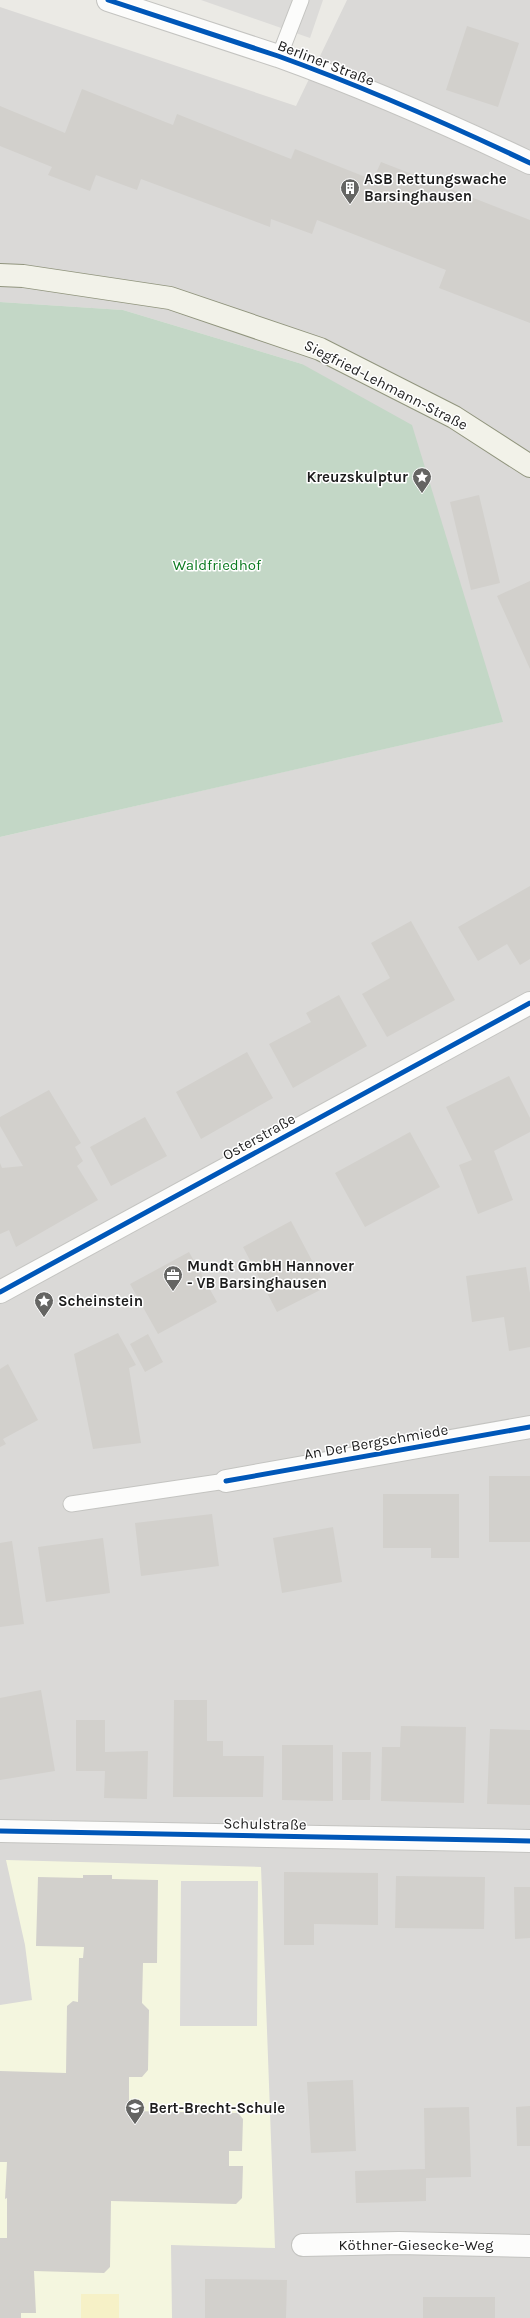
<svg xmlns="http://www.w3.org/2000/svg" width="530" height="2318" viewBox="0 0 530 2318" font-family="Karla,sans-serif">
  <style>
    .residential { fill: #dad9d7 }
    .education { fill: #f4f6df }
    .sand { fill: #f6f1c7 }
    .cemetery { fill: #c3d7c6 }
    .parking { fill: #dcdbd9 }
    .building { fill: #d2d0cc }
    .lines { fill: none; stroke-linecap: round; stroke-linejoin: round }
    .service-casing { stroke: #c4c4c1; stroke-width: 17 }
    .minor-casing { stroke: #c4c4c1; stroke-width: 24 }
    .secondary-casing { stroke: #91957e; stroke-width: 24 }
    .service { stroke: #fcfcfb; stroke-width: 15 }
    .minor { stroke: #fcfcfb; stroke-width: 22 }
    .secondary { stroke: #f2f2e9; stroke-width: 22 }
    .cycleway-casing { stroke: #fff; stroke-width: 8 }
    .cycleway { stroke: #0057b8; stroke-width: 5 }
    .labels { text-anchor: middle; dominant-baseline: central; stroke-width: 3; stroke-linejoin: round; paint-order: stroke }
    .street-label { font-size: 15px; fill: #1d1d1d; stroke: #fff }
    .poi-label { font-size: 15px; font-weight: bold; fill: #1d1d1d; stroke: #fff; text-anchor: start }
    .park-label { font-size: 15px; fill: #0b7a20; stroke: #fff }
  </style>
  <rect width="100%" height="100%" fill="#ebeae5"/>
  <path class="residential" d="M 347,0 L 530,0 L 530,2318 L 0,2318 L 0,837 L 502,722 L 302,364 L 123,310 L 0,302 L 0,7 L 296,106 Z"/>
  <path class="education" d="M 6,1860 L 261,1867 L 275,2248 L 171,2245 L 172,2318 L 0,2318 L 0,2005 L 32,2000 L 25,1945 Z"/>
  <path class="sand" d="M 81,2294 L 119,2294 L 119,2318 L 81,2318 Z"/>
  <path class="cemetery" d="M 0,302 L 123,310 L 302,364 L 412,425 L 503,722 L 0,837 Z"/>
  <path class="parking" d="M 201,0 L 323,0 L 310,38 Z
    M 181,1881 L 258,1881 L 257,2026 L 180,2026 Z"/>
  <path class="building" d="M 467,26 L 519,43 L 498,107 L 446,90 Z
    M 82,89 L 173,125 L 177,114 L 291,159 L 295,149 L 373,180 L 381,162 L 530,220 L 530,323 L 439,288 L 446,270 L 317,220 L 312,234 L 271,219 L 270,227 L 141,179 L 137,190 L 96,175 L 90,191 L 48,175 L 52,167 L 0,146 L 0,106 L 65,133 Z
    M 479,495 L 500,583 L 471,590 L 450,502 Z
    M 530,581 L 530,669 L 497,596 Z
    M 530,886 L 530,959 L 520,965 L 507,944 L 478,961 L 458,927 Z
    M 411,921 L 455,1000 L 387,1037 L 362,994 L 390,978 L 371,943 Z
    M 339,995 L 367,1046 L 293,1088 L 269,1044 L 311,1022 L 306,1013 Z
    M 247,1052 L 273,1098 L 201,1139 L 176,1092 Z
    M 509,1076 L 530,1118 L 530,1132 L 494,1151 L 513,1200 L 478,1214 L 459,1165 L 472,1160 L 446,1107 Z
    M 49,1090 L 81,1143 L 75,1147 L 83,1161 L 77,1166 L 98,1200 L 16,1247 L 9,1230 L 0,1234 L 0,1163 L 2,1168 L 23,1166 L 0,1126 L 0,1117 Z
    M 145,1117 L 167,1156 L 111,1186 L 90,1147 Z
    M 410,1132 L 440,1187 L 365,1227 L 335,1173 Z
    M 291,1221 L 326,1287 L 277,1312 L 243,1247 Z
    M 189,1252 L 217,1302 L 158,1334 L 130,1284 Z
    M 526,1267 L 530,1293 L 530,1347 L 509,1351 L 504,1317 L 472,1322 L 466,1276 Z
    M 118,1333 L 136,1365 L 129,1368 L 141,1443 L 93,1449 L 74,1354 Z
    M 148,1334 L 163,1362 L 145,1372 L 130,1344 Z
    M 8,1364 L 38,1420 L 3,1439 L 6,1444 L 0,1447 L 0,1369 Z
    M 489,1476 L 530,1476 L 530,1542 L 489,1542 Z
    M 383,1494 L 459,1494 L 459,1558 L 431,1558 L 431,1548 L 383,1548 Z
    M 212,1514 L 219,1566 L 141,1576 L 135,1523 Z
    M 333,1527 L 342,1582 L 282,1593 L 273,1538 Z
    M 103,1538 L 110,1593 L 46,1602 L 38,1547 Z
    M 12,1541 L 24,1624 L 0,1627 L 0,1543 Z
    M 41,1690 L 55,1771 L 0,1780 L 0,1698 Z
    M 174,1700 L 207,1700 L 207,1741 L 223,1741 L 223,1756 L 264,1756 L 263,1797 L 173,1797 Z
    M 76,1720 L 105,1720 L 105,1752 L 148,1751 L 147,1799 L 104,1798 L 105,1771 L 76,1771 Z
    M 401,1726 L 466,1727 L 464,1803 L 381,1801 L 382,1747 L 400,1747 Z
    M 490,1729 L 530,1730 L 530,1805 L 487,1804 Z
    M 282,1745 L 333,1745 L 333,1801 L 282,1800 Z
    M 342,1752 L 371,1752 L 370,1800 L 342,1800 Z
    M 284,1872 L 378,1873 L 378,1925 L 314,1924 L 314,1945 L 284,1945 Z
    M 83,1875 L 112,1875 L 112,1879 L 158,1880 L 157,1963 L 143,1963 L 142,2003 L 149,2010 L 148,2070 L 142,2077 L 129,2077 L 129,2111 L 238,2113 L 243,2119 L 242,2151 L 229,2151 L 229,2166 L 243,2166 L 242,2198 L 236,2204 L 111,2201 L 110,2267 L 104,2273 L 34,2271 L 36,2313 L 21,2313 L 21,2318 L 0,2318 L 0,2238 L 7,2238 L 7,2198 L 5,2199 L 7,2162 L 0,2162 L 0,2071 L 66,2073 L 67,2006 L 73,2001 L 78,2002 L 79,1958 L 83,1958 L 84,1947 L 36,1946 L 38,1877 L 83,1878 Z
    M 396,1876 L 485,1877 L 484,1929 L 395,1928 Z
    M 514,1887 L 530,1887 L 530,1938 L 515,1939 Z
    M 353,2080 L 356,2151 L 311,2153 L 307,2082 Z
    M 530,2106 L 530,2146 L 517,2146 L 516,2107 Z
    M 469,2107 L 471,2177 L 426,2178 L 426,2201 L 356,2203 L 355,2171 L 425,2169 L 424,2108 Z
    M 205,2279 L 287,2280 L 286,2318 L 205,2318 Z
    M 423,2297 L 495,2297 L 495,2318 L 423,2318 Z"/>
  <g class="lines">
    <defs>
      <path id="service" d="M 279,57 L 301,0
        M 71,1504 L 226,1481"/>
      <path id="minor" d="M 108,0 C 165,19 222,37 278,56 C 364,87 448,124 530,163
        M 0,1292 L 530,1003
        M 226,1481 L 530,1427
        M 0,1831 L 530,1841
        M 303,2245 L 399,2243 L 530,2246"/>
      <path id="secondary" d="M 0,275 L 23,276 L 170,298 L 320,349 L 454,417 L 530,466"/>
    </defs>
    <use href="#service" class="service-casing"/>
    <use href="#minor" class="minor-casing"/>
    <use href="#secondary" class="secondary-casing"/>
    <use href="#service" class="service"/>
    <use href="#minor" class="minor"/>
    <use href="#secondary" class="secondary"/>
    <defs>
      <path id="cycleway" d="M 108,0 C 165,19 222,37 278,56 C 364,87 448,124 530,163
        M 0,1292 L 530,1003
        M 226,1481 L 530,1427
        M 0,1831 L 530,1841"/>
    </defs>
    <use href="#cycleway" class="cycleway-casing"/>
    <use href="#cycleway" class="cycleway"/>
  </g>
  <defs>
    <symbol id="building-pin" viewBox="-11 -11 22 30"><path d="M0 17L-7.5 6A9.5 9.5 0 1 1 7.5 6Z" fill="#656563" stroke="#fff"/><path d="M-4-6H4V6H1V3H-1V6H-4ZM-2.5-4.3h1.7v1.8h-1.7ZM.8-4.3h1.7v1.8H.8ZM-2.5-1h1.7V.8h-1.7ZM.8-1h1.7V.8H.8Z" fill="#fff"/></symbol>
    <symbol id="sight-pin" viewBox="-11 -11 22 30"><path d="M0 17L-7.5 6A9.5 9.5 0 1 1 7.5 6Z" fill="#656563" stroke="#fff"/><path d="M0-6L1.8-2.2L6-1.7L2.9 1.2L3.7 5.4L0 3.3L-3.7 5.4L-2.9 1.2L-6-1.7L-1.8-2.2Z" fill="#fff"/></symbol>
    <symbol id="office-pin" viewBox="-11 -11 22 30"><path d="M0 17L-7.5 6A9.5 9.5 0 1 1 7.5 6Z" fill="#656563" stroke="#fff"/><path d="M-6-3h4V-5.5h4V-3h4V5H-6ZM-1-4.5V-3h2v-1.5ZM-6 0V1H6V0Z" fill="#fff"/></symbol>
    <symbol id="school-pin" viewBox="-11 -11 22 30"><path d="M0 17L-7.5 6A9.5 9.5 0 1 1 7.5 6Z" fill="#656563" stroke="#fff"/><path d="M0-5L7-2L0 1L-7-2ZM-4 1L0 2.5L4 1V4Q0 6-4 4Z" fill="#fff"/></symbol>
  </defs>
  <g fill-rule="evenodd">
    <use href="#building-pin" x="339" y="177" width="22" height="30"/>
    <use href="#sight-pin" x="411" y="466" width="22" height="30"/>
    <use href="#office-pin" x="162" y="1264" width="22" height="30"/>
    <use href="#sight-pin" x="33" y="1290" width="22" height="30"/>
    <use href="#school-pin" x="124" y="2097" width="22" height="30"/>
  </g>
  <g class="labels">
    <g class="street-label">
      <text transform="translate(326 63) rotate(21)">Berliner Straße</text>
      <text transform="translate(386 385) rotate(27)">Siegfried-Lehmann-Straße</text>
      <text transform="translate(259 1137) rotate(-29)">Osterstraße</text>
      <text transform="translate(376 1442) rotate(-10)">An Der Bergschmiede</text>
      <text transform="translate(265 1824) rotate(1)">Schulstraße</text>
      <text x="416" y="2245">Köthner-Giesecke-Weg</text>
    </g>
    <g class="poi-label">
      <text x="364" y="179">ASB Rettungswache<tspan x="364" dy="17">Barsinghausen</tspan></text>
      <text x="408" y="477" text-anchor="end">Kreuzskulptur</text>
      <text x="187" y="1266">Mundt GmbH Hannover<tspan x="187" dy="17">- VB Barsinghausen</tspan></text>
      <text x="58" y="1301">Scheinstein</text>
      <text x="149" y="2108">Bert-Brecht-Schule</text>
    </g>
    <g class="park-label">
      <text x="217" y="565">Waldfriedhof</text>
    </g>
  </g>
</svg>
